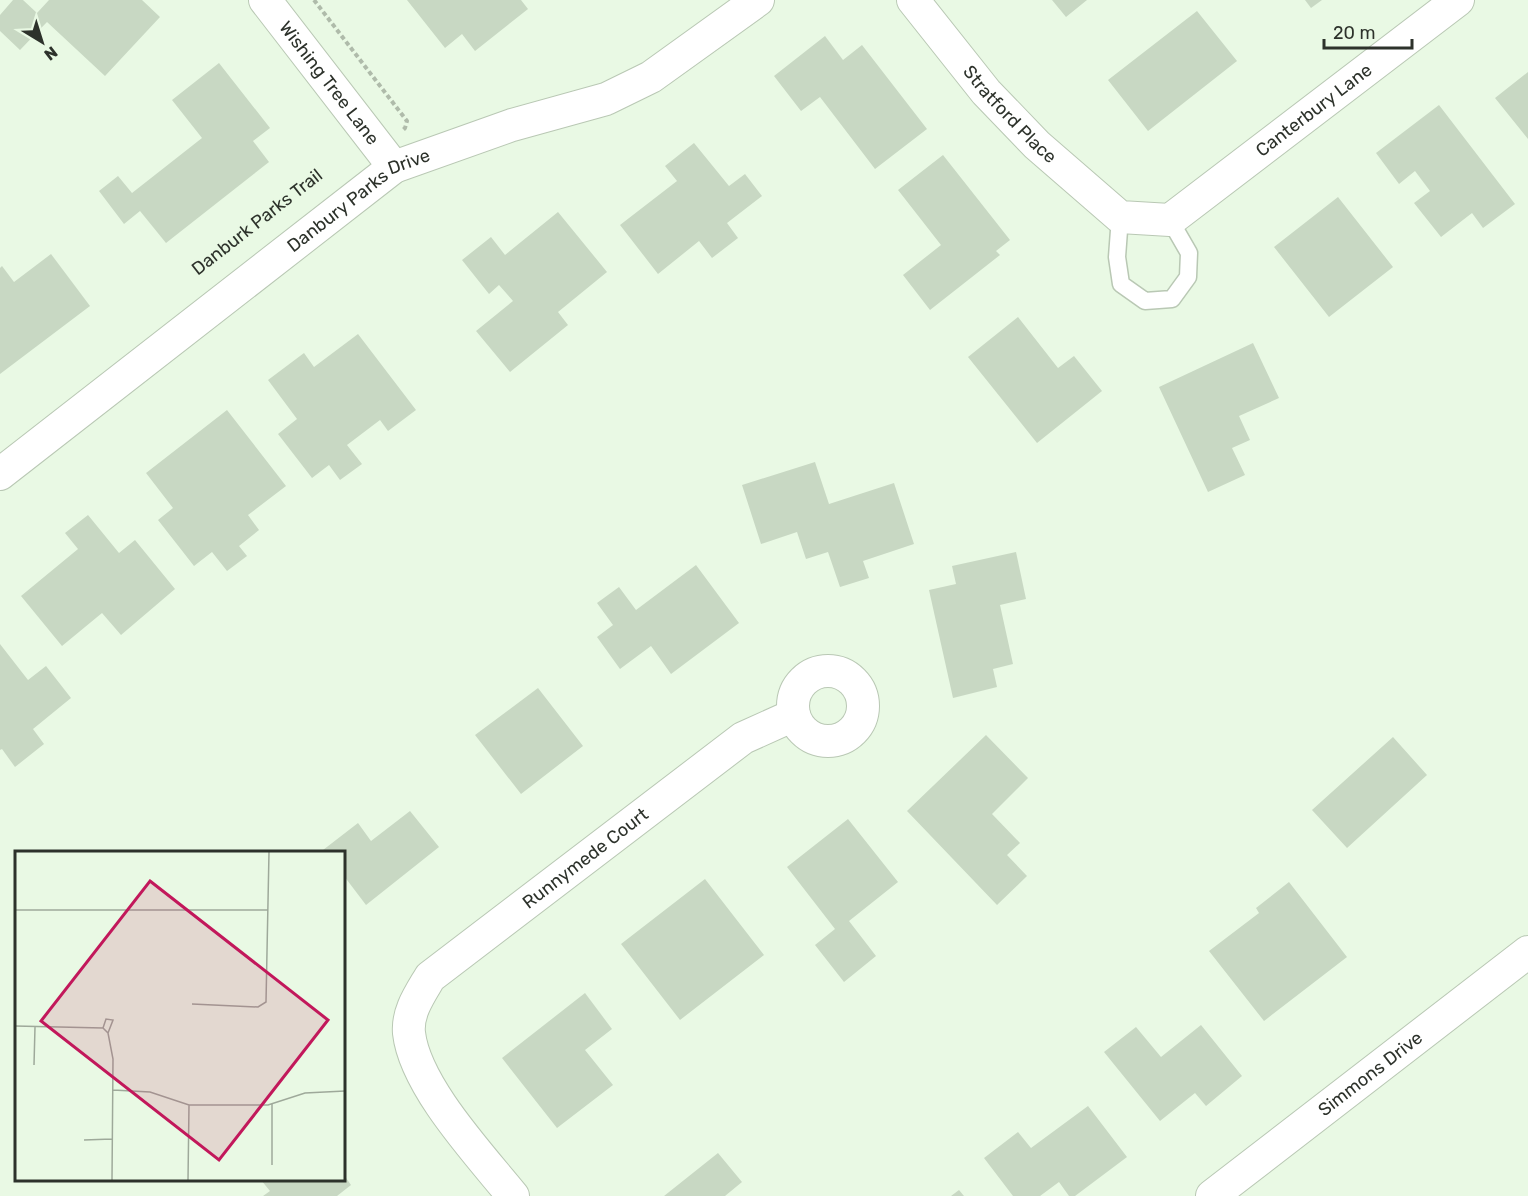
<svg xmlns="http://www.w3.org/2000/svg" width="1528" height="1196" viewBox="0 0 1528 1196" font-family="Rubik,sans-serif">
  <style>
    .building { fill: #c8d8c3 }
    .lines { fill: none; stroke-linecap: round; stroke-linejoin: round }
    .lane-casing { stroke: #b9c8b4; stroke-width: 19 }
    .street-casing { stroke: #b9c8b4; stroke-width: 34 }
    .path { stroke: #afbbaa; stroke-width: 4; stroke-dasharray: 4.5 3; stroke-linecap: butt }
    .lane { stroke: #fff; stroke-width: 16 }
    .street { stroke: #fff; stroke-width: 32 }
    .labels { text-anchor: middle; dominant-baseline: central; stroke-width: 4.5; stroke-linejoin: round; paint-order: stroke }
    .street-label { font-size: 18px; fill: #2d322b; stroke: #e9f9e4 }
    .inset-road { fill: none; stroke: #9ea99a; stroke-width: 1.5 }
    .view { fill: #c2185b; fill-opacity: 0.15; stroke: #c2185b; stroke-width: 3 }
    .inset-edge { fill: none; stroke: #2d322b; stroke-width: 3 }
  </style>
  <rect width="100%" height="100%" fill="#e9f9e4"/>
  <path class="building" d="M 13,0 L 23,0 L 37,13 L 49,0 L 142,0 L 160,17 L 105,76 L 47,22 L 20,50 L 0,31 L 0,15 Z
    M 407,0 L 521,0 L 528,9 L 475,51 L 462,34 L 445,48 Z
    M 1052,0 L 1087,0 L 1066,17 Z
    M 1305,0 L 1322,0 L 1311,8 Z
    M 1197,11 L 1237,61 L 1148,131 L 1108,80 Z
    M 825,36 L 843,60 L 862,45 L 927,129 L 875,169 L 820,97 L 801,111 L 774,76 Z
    M 219,63 L 270,128 L 253,141 L 269,162 L 166,243 L 140,211 L 124,224 L 99,191 L 118,176 L 132,193 L 202,138 L 172,100 Z
    M 1528,72 L 1528,139 L 1495,98 Z
    M 1439,105 L 1515,204 L 1483,228 L 1472,213 L 1441,237 L 1414,203 L 1430,191 L 1415,171 L 1399,184 L 1376,153 Z
    M 694,143 L 729,186 L 745,174 L 762,196 L 727,223 L 738,238 L 712,258 L 699,241 L 658,274 L 620,225 L 677,181 L 665,166 Z
    M 943,155 L 1010,240 L 996,251 L 1000,255 L 930,310 L 903,275 L 941,245 L 898,190 Z
    M 1338,197 L 1393,267 L 1329,317 L 1274,247 Z
    M 558,212 L 607,272 L 558,312 L 568,325 L 510,372 L 476,331 L 513,301 L 499,285 L 489,294 L 462,260 L 491,237 L 505,255 Z
    M 51,254 L 90,306 L 0,374 L 0,268 L 2,266 L 14,282 Z
    M 1018,317 L 1058,368 L 1074,356 L 1102,391 L 1037,443 L 968,357 Z
    M 358,334 L 416,410 L 388,431 L 380,420 L 347,445 L 362,464 L 340,480 L 329,465 L 312,478 L 278,434 L 297,419 L 268,380 L 304,353 L 314,367 Z
    M 1253,343 L 1279,398 L 1239,416 L 1250,440 L 1232,448 L 1245,475 L 1208,492 L 1159,387 Z
    M 227,410 L 286,486 L 248,515 L 259,530 L 239,546 L 247,556 L 227,571 L 212,552 L 194,566 L 158,520 L 173,508 L 146,473 Z
    M 815,462 L 829,504 L 894,483 L 914,544 L 863,561 L 869,578 L 840,587 L 828,552 L 806,559 L 797,532 L 761,544 L 742,485 Z
    M 88,515 L 119,553 L 135,540 L 175,589 L 121,635 L 102,613 L 62,646 L 21,596 L 78,549 L 65,533 Z
    M 1016,552 L 1026,599 L 1000,605 L 1013,664 L 993,669 L 997,687 L 953,698 L 929,590 L 956,584 L 952,566 Z
    M 696,565 L 739,623 L 671,674 L 651,646 L 620,669 L 597,637 L 613,625 L 597,603 L 619,587 L 636,610 Z
    M 0,644 L 28,680 L 46,666 L 71,698 L 33,729 L 44,744 L 15,767 L 2,749 L 0,750 Z
    M 538,688 L 583,746 L 521,794 L 475,735 Z
    M 986,735 L 1028,778 L 992,814 L 1020,843 L 1007,855 L 1027,876 L 997,905 L 907,811 Z
    M 1393,737 L 1427,775 L 1347,848 L 1312,810 Z
    M 410,811 L 439,847 L 366,905 L 344,876 L 344,852 L 325,852 L 323,850 L 358,823 L 371,841 Z
    M 848,819 L 898,882 L 849,921 L 876,956 L 844,982 L 815,945 L 835,929 L 787,867 Z
    M 705,879 L 764,955 L 680,1020 L 621,944 Z
    M 1289,882 L 1347,957 L 1264,1021 L 1209,951 L 1259,913 L 1256,908 Z
    M 585,993 L 612,1029 L 585,1050 L 613,1085 L 557,1128 L 502,1058 Z
    M 1201,1025 L 1242,1076 L 1206,1106 L 1195,1093 L 1160,1121 L 1104,1052 L 1136,1027 L 1161,1057 Z
    M 1088,1106 L 1127,1157 L 1075,1196 L 1069,1196 L 1059,1182 L 1040,1196 L 1013,1196 L 984,1158 L 1018,1132 L 1031,1148 Z
    M 718,1153 L 742,1182 L 725,1196 L 664,1196 Z
    M 344,1175 L 351,1185 L 337,1196 L 263,1196 L 270,1191 L 261,1180 L 344,1180 Z
    M 959,1190 L 964,1196 L 951,1196 Z"/>
  <g class="lines">
    <defs>
      <path id="lane" d="M 1120,217 L 1117,257 L 1121,284 L 1145,301 L 1172,299 L 1188,277 L 1189,253 L 1170,220"/>
      <g id="street">
        <path id="s1" d="M 265,0 L 394,167"/>
        <path id="s2" d="M 913,0 L 986,92 L 1037,145 L 1120,217 L 1170,220 L 1458,0"/>
        <path id="s3" d="M 0,474 L 394,167 L 512,125 L 606,99 L 651,77 L 758,0"/>
        <circle cx="828" cy="706" r="35"/>
        <path id="s4" d="M 513,1196 C 479,1154 415,1086 409,1033 C 407,1012 420,994 430,977 L 743,738 L 794,715"/>
        <path id="s5" d="M 1212,1196 L 1528,952"/>
      </g>
    </defs>
    <use href="#lane" class="lane-casing"/>
    <use href="#street" class="street-casing"/>
    <path class="path" d="M 314,0 L 407,121 L 405,128 L 402,131"/>
    <use href="#lane" class="lane"/>
    <use href="#street" class="street"/>
  </g>
  <g class="labels">
    <g class="street-label">
      <text stroke="none"><textPath href="#s1" startOffset="105">Wishing Tree Lane</textPath></text>
      <text stroke="none"><textPath href="#s2" startOffset="532">Canterbury Lane</textPath></text>
      <text stroke="none"><textPath href="#s2" startOffset="150">Stratford Place</textPath></text>
      <text stroke="none"><textPath href="#s3" startOffset="452">Danbury Parks Drive</textPath></text>
      <text transform="translate(257 222) rotate(-38)">Danburk Parks Trail</text>
      <text stroke="none"><textPath href="#s4" startOffset="452">Runnymede Court</textPath></text>
      <text stroke="none"><textPath href="#s5" startOffset="200">Simmons Drive</textPath></text>
    </g>
  </g>
  <g transform="translate(15 851)">
    <rect width="330" height="330" fill="#e9f9e4"/>
    <path class="inset-road" d="M 0,59 L 253,59M 177,153 L 243,156 L 251,151 L 254,1M 0,175 L 88,177 L 93,182M 88,177 L 91,168 L 98,169 L 93,182M 93,182 L 98,208 L 97,329M 19,214 L 20,176M 98,239 L 135,241 L 174,254 L 253,254 L 290,242 L 330,240M 257,253 L 257,314M 69,289 L 97,288M 173,329 L 174,254"/>
    <path class="view" d="M 135,30 L 313,169 L 204,309 L 26,170 Z"/>
    <rect width="330" height="330" class="inset-edge"/>
  </g>
  <g transform="translate(42 42) rotate(142)" stroke="#e9f9e4" stroke-width="4.5" paint-order="stroke">
  <path d="M0-4.5L10 22L0 15L-10 22Z" fill="#2d322b"/>
  <text y="-9" font-size="16" font-weight="bold" text-anchor="middle" fill="#2d322b">N</text>
  </g>
  <path d="M1324 39v9h88v-9" fill="none" stroke="#2d322b" stroke-width="3"/>
  <text x="1333" y="39" font-size="18" fill="#2d322b" stroke="#e9f9e4" stroke-width="4.5" paint-order="stroke">20 m</text>
</svg>
